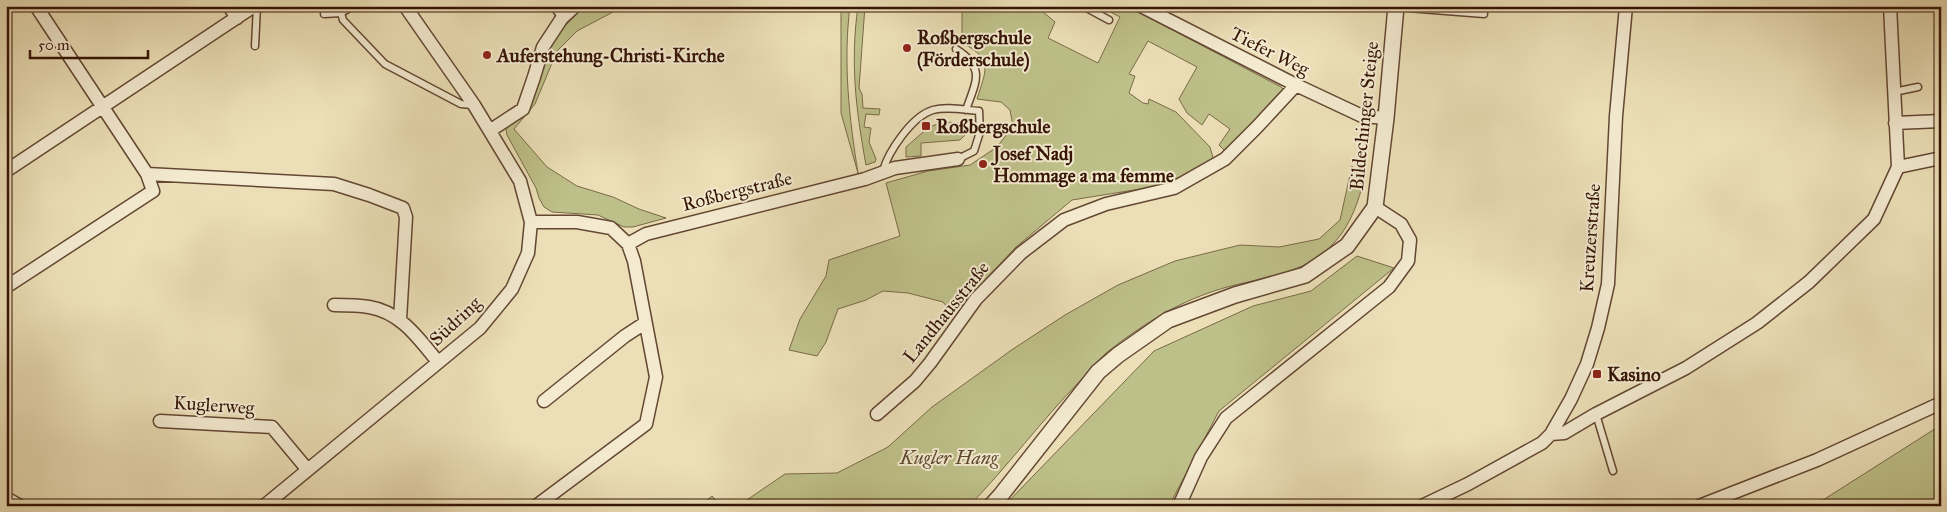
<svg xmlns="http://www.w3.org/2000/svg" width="1947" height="512" viewBox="0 0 1947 512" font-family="'IM FELL Great Primer',serif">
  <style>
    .green { fill: #bec089; stroke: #7a6a48 }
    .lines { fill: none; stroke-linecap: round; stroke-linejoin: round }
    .service-casing { stroke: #634732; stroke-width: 9 }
    .minor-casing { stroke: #634732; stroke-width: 15 }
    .tertiary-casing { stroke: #634732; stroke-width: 18 }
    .service { stroke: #f3ead0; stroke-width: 6 }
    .minor { stroke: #f3ead0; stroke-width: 12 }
    .tertiary { stroke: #f3ead0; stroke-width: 15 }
    .poi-dot { fill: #8f2418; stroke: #f3ead0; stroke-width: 2 }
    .labels { text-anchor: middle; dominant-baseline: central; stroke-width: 4; stroke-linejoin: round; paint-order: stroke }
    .poi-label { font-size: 19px; font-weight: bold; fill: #351406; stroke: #f3ead0; text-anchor: start }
    .street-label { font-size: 19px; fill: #351406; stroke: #f3ead0 }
    .park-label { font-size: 19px; font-style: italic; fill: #5e482d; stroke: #f3ead0 }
  </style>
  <rect width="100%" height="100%" fill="#ecdfb7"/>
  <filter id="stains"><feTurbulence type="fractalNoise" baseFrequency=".004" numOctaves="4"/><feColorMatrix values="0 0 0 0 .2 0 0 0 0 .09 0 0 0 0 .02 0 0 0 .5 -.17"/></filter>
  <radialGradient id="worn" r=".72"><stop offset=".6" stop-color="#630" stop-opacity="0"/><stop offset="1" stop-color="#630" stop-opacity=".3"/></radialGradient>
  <path class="green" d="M 585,6 L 593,6 L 601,12 L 606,6 L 617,6 L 613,12 L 577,31 L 557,51 L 535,104 L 514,129 L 547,167 L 577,186 L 613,197 L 639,209 L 666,218 L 633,227 L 624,227 L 598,215 L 552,212 L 544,207 L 539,198 L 536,188 L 507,135 L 506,130 L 548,49 L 564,27 Z
    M 841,6 L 850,6 C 843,62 849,117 858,173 L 841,113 Z
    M 858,6 L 865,6 L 859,88 L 862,94 L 863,108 L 880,109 L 879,115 L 866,114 L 864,127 L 871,128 L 869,142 L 876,159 L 875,162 L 866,165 C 856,110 850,63 858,6 Z
    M 962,6 L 1036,6 L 1055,22 L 1048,38 L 1098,63 L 1120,17 L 1099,6 L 1127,6 L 1281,87 L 1285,91 L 1226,152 L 1219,145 L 1230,129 L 1209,114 L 1202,125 L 1187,113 L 1179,99 L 1197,67 L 1148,41 L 1129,74 L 1135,76 L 1129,93 L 1143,103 L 1148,104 L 1149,99 L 1176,112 L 1210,147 L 1214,161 L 1199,170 L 1153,187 L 1072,200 L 1016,247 L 953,314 L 943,302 L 908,293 L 883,291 L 866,300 L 838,309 L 826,342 L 817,356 L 789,350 L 800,319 L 826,276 L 829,260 L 900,236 L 886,183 L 928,171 L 970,165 L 997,147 L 1013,126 L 1010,110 L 1001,102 L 977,99 C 986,70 994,59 962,43 Z
    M 944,122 L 962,123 L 965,127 L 965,135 L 960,140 L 921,143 L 921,156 L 906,157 L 906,147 C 918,137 928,125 944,122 Z
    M 1352,166 L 1362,187 C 1356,209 1347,231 1330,247 C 1300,277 1253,278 1214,291 C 1196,297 1176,306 1159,316 C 1141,327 1122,340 1106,353 C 1097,361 1088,372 1080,381 C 1041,421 1008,466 969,506 L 738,506 L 785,474 L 837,473 L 888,447 L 932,407 L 1013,349 L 1065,315 L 1118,285 L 1175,261 L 1240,245 L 1279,247 L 1319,239 L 1340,220 Z
    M 1357,256 L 1394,268 L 1219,411 L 1169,506 L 1004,506 L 1154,351 L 1253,306 L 1311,291 Z
    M 1941,425 L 1941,506 L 1809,506 L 1823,500 Z
    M 712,496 L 721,506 L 700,506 Z"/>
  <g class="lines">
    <defs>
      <path id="service" d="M 553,6 L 562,18
        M 1083,6 L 1109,20
        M 1395,7 L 1484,14
        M 341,13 L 343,20 L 385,64 L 461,104 L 473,105
        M 324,14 L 341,13 L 353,6
        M 255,46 L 257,6
        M 956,49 C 986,68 976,81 966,110
        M 1894,92 L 1918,87
        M 883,171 C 888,152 912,116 933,110 C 947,106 965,110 979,111 L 980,132 L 974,151 L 958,159
        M 1596,414 L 1613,471"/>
      <path id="minor" d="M 36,6 L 147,174
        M 229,6 L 237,18
        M 1141,6 L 1296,85 L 1362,116 L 1386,118
        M 1895,123 L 1941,121
        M 491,130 L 523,109 L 534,77 L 543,47 L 562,18 L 575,6
        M 1898,167 L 1941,158
        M 6,171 L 254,6
        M 531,222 L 577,222 L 611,228 L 628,244 L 646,234 L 865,179 L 895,168 L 958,159
        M 6,287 L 153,191 L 147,174 L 334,184 L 369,195 L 403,208 L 406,217 L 400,320
        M 334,305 C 346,305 358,305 369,307 C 401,312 419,339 438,362
        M 544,401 L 625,336 L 645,323
        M 877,414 L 915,381 L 930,363 L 976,299 L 1021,253 L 1064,220 L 1106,204 L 1174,188 L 1225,159 L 1257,127 L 1296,85
        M 160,421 L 272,427 L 307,469
        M 1551,434 L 1564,433 L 1596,414 L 1686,368 L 1757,323 L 1809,282 L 1874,219 L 1898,167 L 1890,6
        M 6,498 L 20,506
        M 264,506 L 480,328 L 512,289 L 528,253 L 531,222 L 520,181 L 474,105 L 405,6
        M 536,506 L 646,424 L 656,377 L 634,261 L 628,244
        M 1179,506 L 1201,457 L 1226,418 L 1389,287 L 1408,261 L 1410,240 L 1401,224 L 1375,207
        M 1422,506 L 1468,484 L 1542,443 L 1551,434 L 1571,399 L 1587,364 L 1598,328 L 1608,284 L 1616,116 L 1626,6
        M 1699,506 L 1817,460 L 1941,403"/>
      <path id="tertiary" d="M 991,506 L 1001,495 L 1098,372 L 1118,355 L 1168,320 L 1235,295 L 1305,275 L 1347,246 L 1375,207 L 1386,118 L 1396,6"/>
    </defs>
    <use href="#service" class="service-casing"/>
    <use href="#minor" class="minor-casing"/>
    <use href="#tertiary" class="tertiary-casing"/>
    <use href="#service" class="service"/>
    <use href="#minor" class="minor"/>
    <use href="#tertiary" class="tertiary"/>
  </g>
  <g class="poi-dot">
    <circle cx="907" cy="48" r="5"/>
    <circle cx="487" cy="55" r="5"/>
    <rect x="921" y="121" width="10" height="10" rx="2.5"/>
    <circle cx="983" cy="164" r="5"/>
    <rect x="1592" y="369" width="10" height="10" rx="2.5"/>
  </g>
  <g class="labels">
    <g class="poi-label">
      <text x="917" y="37">Roßbergschule<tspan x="917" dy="22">(Förderschule)</tspan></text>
      <text x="497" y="55">Auferstehung-Christi-Kirche</text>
      <text x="936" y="126">Roßbergschule</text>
      <text x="993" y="153">Josef Nadj<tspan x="993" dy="22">Hommage a ma femme</tspan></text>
      <text x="1607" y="374">Kasino</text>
    </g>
    <g class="street-label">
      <text transform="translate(1270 51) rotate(27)">Tiefer Weg</text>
      <text transform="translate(1364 116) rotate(-84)">Bildechinger Steige</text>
      <text transform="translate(737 191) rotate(-14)">Roßbergstraße</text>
      <text transform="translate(1590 238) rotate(-86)">Kreuzerstraße</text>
      <text transform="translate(946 312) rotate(-51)">Landhausstraße</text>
      <text transform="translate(455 321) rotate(-43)">Südring</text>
      <text transform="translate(214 405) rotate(4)">Kuglerweg</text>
    </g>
    <g class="park-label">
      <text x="949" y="457">Kugler Hang</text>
    </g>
  </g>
  <rect width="1947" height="512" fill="none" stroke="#ecdfb7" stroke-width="25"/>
  <rect x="8" y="8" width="1932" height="497" fill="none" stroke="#351406" stroke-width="2.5"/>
  <rect x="12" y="12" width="1922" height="487" fill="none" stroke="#351406"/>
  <path d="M30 50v8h118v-8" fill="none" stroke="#351406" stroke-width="2.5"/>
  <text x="38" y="50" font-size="15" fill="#351406" stroke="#f3ead0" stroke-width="4" paint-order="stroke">50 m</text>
  <rect width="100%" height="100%" filter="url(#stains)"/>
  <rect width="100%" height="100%" fill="url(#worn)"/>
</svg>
